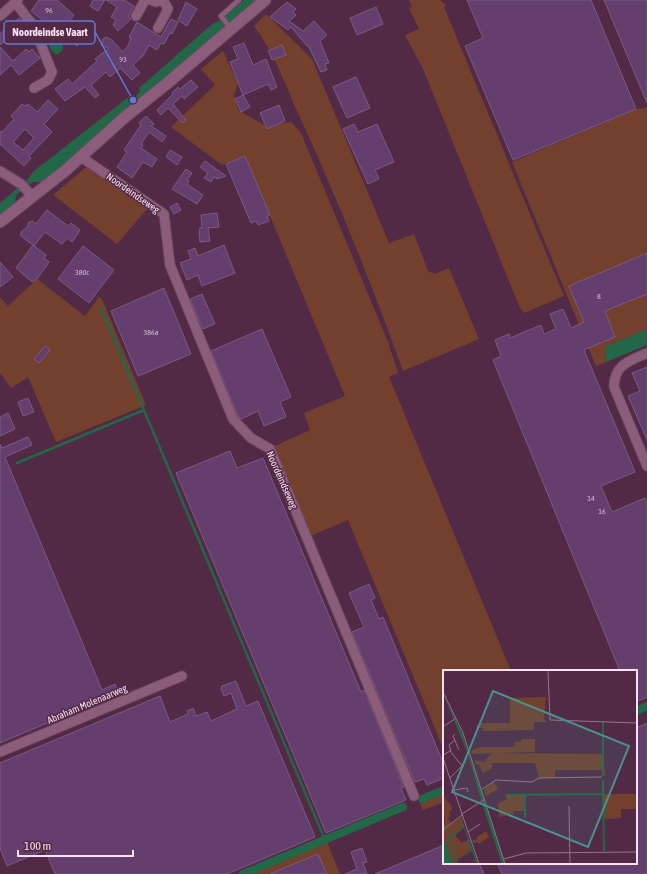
<svg xmlns="http://www.w3.org/2000/svg" width="647" height="874" viewBox="0 0 647 874" font-family="'Asap Condensed',sans-serif">
  <style>
    .green { fill: #73402e }
    .water { fill: #226747 }
    .lines { fill: none; stroke-linecap: round; stroke-linejoin: round }
    .stream { stroke: #226747; stroke-width: 2.5 }
    .canal { stroke: #226747; stroke-width: 8 }
    .building { fill: #643e6c; stroke: #7b5a82; fill-rule: evenodd }
    .service-casing { stroke: #6e4b63; stroke-width: 6 }
    .minor-casing { stroke: #6e4b63; stroke-width: 11 }
    .tertiary-casing { stroke: #6e4b63; stroke-width: 13 }
    .service { stroke: #8b5d7b; stroke-width: 4.5 }
    .minor { stroke: #8b5d7b; stroke-width: 9 }
    .tertiary { stroke: #8b5d7b; stroke-width: 11 }
    .labels { text-anchor: middle; dominant-baseline: central; stroke-width: 3; stroke-linejoin: round; paint-order: stroke }
    .number-label { font-size: 8px; fill: #d5b8d0 }
    .street-label { font-size: 10px; fill: #fbe1f1; stroke: #522a46 }
    .inset-river { fill: none; stroke: #226747; stroke-width: 2 }
    .inset-road { fill: none; stroke: #96738a; stroke-width: 1 }
    .view { fill: #4a918f; fill-opacity: 0.15; stroke: #4a918f; stroke-width: 2 }
    .inset-edge { fill: none; stroke: #fbe1f1; stroke-width: 2 }
    .leader { fill: none; stroke: #607ae0; stroke-width: 1.5 }
    .callout-dot { fill: #607ae0; stroke: #522a46; stroke-width: 1.5 }
    .callout { fill: #522a46; stroke: #607ae0; stroke-width: 1.5 }
    .callout-label { font-size: 11px; text-anchor: middle; font-weight: bold; fill: #fbe1f1 }
  </style>
  <rect width="100%" height="100%" fill="#522a46"/>
  <path class="green" d="M 409,0 L 440,0 L 446,5 L 444,7 L 564,296 L 524,313 L 520,308 L 423,69 L 405,35 L 419,29 L 409,8 L 412,7 Z
    M 266,14 L 312,59 L 389,243 L 414,234 L 428,271 L 435,274 L 449,268 L 479,339 L 403,371 C 372,285 337,198 299,115 C 285,85 274,52 254,26 Z
    M 223,51 L 238,84 L 234,95 L 238,110 L 266,126 L 291,122 L 301,133 L 388,342 L 398,373 L 389,377 L 511,671 L 444,671 L 444,750 L 348,520 L 308,537 L 270,448 L 310,430 L 304,413 L 345,396 L 245,156 L 222,165 L 171,127 L 215,85 L 201,69 Z
    M 647,107 L 647,329 L 605,347 L 606,362 L 596,366 L 512,162 L 639,108 L 641,109 Z
    M 86,167 L 147,209 L 117,244 L 53,195 Z
    M 37,279 L 85,316 L 99,297 L 102,299 L 146,405 L 56,442 L 28,377 L 11,388 L 0,373 L 0,297 L 8,306 Z
    M 444,793 L 444,802 L 423,810 L 420,803 Z
    M 327,842 L 340,874 L 249,874 Z"/>
  <path class="water" d="M 244,0 L 257,0 L 134,103 L 49,177 L 42,182 L 33,182 L 16,195 L 15,202 L 0,214 L 0,203 L 27,180 L 34,171 L 131,95 L 136,96 L 140,92 L 139,88 L 211,25 L 221,20 L 224,22 L 226,20 L 225,16 Z
    M 32,15 L 62,43 L 63,46 L 62,51 L 57,55 L 51,50 L 44,33 Z
    M 647,329 L 647,345 L 606,362 L 605,347 Z"/>
  <g class="lines">
    <path class="stream" d="M 101,308 L 325,840
      M 17,463 L 144,410"/>
    <path class="canal" d="M 636,711 L 647,706
      M 422,799 L 444,790
      M 243,874 L 403,807"/>
  </g>
  <path class="building" d="M 39,0 L 57,0 L 74,15 L 64,28 L 73,35 L 78,28 L 86,35 L 77,46 L 70,40 L 69,42 L 31,11 Z
    M 93,0 L 105,0 L 98,11 L 90,6 Z
    M 106,0 L 124,0 L 134,6 L 128,17 L 131,19 L 118,31 L 113,25 L 116,20 L 111,17 L 117,7 Z
    M 467,0 L 591,0 L 636,109 L 513,160 L 465,46 L 483,38 Z
    M 604,0 L 647,0 L 647,103 Z
    M 186,2 L 197,9 L 187,26 L 178,20 Z
    M 287,2 L 296,9 L 293,12 L 296,15 L 289,21 L 303,31 L 314,21 L 327,35 L 320,41 L 329,63 L 325,64 L 327,70 L 321,72 L 308,45 L 307,46 L 291,27 L 288,30 L 270,17 Z
    M 376,7 L 383,24 L 357,35 L 350,18 Z
    M 19,18 L 25,26 L 0,45 L 0,34 Z
    M 171,19 L 178,22 L 172,34 L 170,33 L 164,44 L 161,43 L 157,50 L 149,45 L 143,56 L 133,65 L 140,73 L 132,80 L 120,68 L 110,77 L 106,72 L 91,85 L 99,95 L 95,98 L 85,87 L 65,101 L 55,89 L 68,79 L 72,84 L 97,61 L 95,59 L 109,48 L 102,46 L 102,40 L 106,37 L 112,40 L 123,52 L 128,46 L 131,38 L 129,37 L 137,22 L 161,37 Z
    M 244,43 L 253,65 L 266,59 L 277,87 L 271,90 L 268,84 L 243,95 L 230,62 L 238,59 L 233,47 Z
    M 282,45 L 286,55 L 272,60 L 268,51 Z
    M 0,47 L 13,61 L 26,49 L 29,52 L 32,49 L 40,58 L 19,75 L 11,65 L 0,75 Z
    M 356,77 L 370,108 L 347,118 L 333,87 Z
    M 191,80 L 198,87 L 184,99 L 182,96 L 173,104 L 186,120 L 182,123 L 168,108 L 161,115 L 157,110 L 173,94 L 172,93 L 178,87 L 180,89 Z
    M 243,95 L 250,107 L 241,112 L 235,99 Z
    M 48,100 L 58,109 L 44,124 L 52,132 L 29,156 L 31,158 L 24,166 L 0,144 L 0,131 L 2,132 L 14,119 L 11,116 L 22,104 L 25,106 L 28,104 L 37,112 ZM 25,129 L 34,138 L 23,150 L 13,142 Z
    M 279,105 L 285,121 L 267,129 L 260,113 Z
    M 146,116 L 154,124 L 151,126 L 166,136 L 162,142 L 149,132 L 141,144 L 143,145 L 141,148 L 157,159 L 152,167 L 143,162 L 132,178 L 117,167 L 127,152 L 124,150 L 141,125 L 139,123 Z
    M 354,124 L 358,132 L 377,124 L 394,162 L 375,170 L 379,179 L 368,184 L 343,129 Z
    M 170,150 L 182,157 L 177,165 L 166,157 Z
    M 245,156 L 270,215 L 267,216 L 269,221 L 258,225 L 256,221 L 251,223 L 226,164 Z
    M 205,161 L 226,176 L 217,179 L 214,177 L 211,182 L 204,178 L 208,173 L 200,167 Z
    M 186,169 L 192,173 L 187,180 L 189,181 L 187,184 L 203,195 L 197,204 L 172,189 Z
    M 177,203 L 181,210 L 174,214 L 170,207 Z
    M 47,210 L 68,226 L 71,223 L 80,230 L 72,242 L 67,238 L 62,244 L 45,232 L 34,246 L 21,236 L 21,232 L 28,226 L 28,223 L 32,221 L 36,224 Z
    M 217,213 L 219,227 L 208,228 L 210,241 L 200,242 L 199,232 L 200,228 L 202,228 L 201,215 Z
    M 33,245 L 46,255 L 44,258 L 49,262 L 37,279 L 32,282 L 16,268 Z
    M 224,245 L 235,273 L 202,286 L 198,275 L 187,280 L 180,263 L 191,259 L 188,251 L 195,248 L 198,256 Z
    M 83,246 L 114,270 L 89,303 L 58,279 Z
    M 647,253 L 647,294 L 605,311 L 615,337 L 584,350 L 635,472 L 601,486 L 612,512 L 645,498 L 647,502 L 647,697 L 636,702 L 636,671 L 620,671 L 493,360 L 501,356 L 495,340 L 509,334 L 510,338 L 541,325 L 544,334 L 556,329 L 550,314 L 563,309 L 571,328 L 584,322 L 569,286 Z
    M 0,262 L 13,277 L 0,287 Z
    M 164,288 L 191,354 L 138,376 L 111,311 Z
    M 202,294 L 215,324 L 203,329 L 190,299 Z
    M 262,329 L 291,397 L 280,402 L 286,417 L 264,426 L 258,411 L 241,419 L 238,416 L 211,351 Z
    M 45,346 L 50,350 L 39,363 L 34,359 Z
    M 647,367 L 647,440 L 628,396 L 640,391 L 632,373 Z
    M 28,398 L 34,412 L 23,416 L 18,402 Z
    M 8,413 L 15,429 L 0,436 L 0,417 Z
    M 28,437 L 32,445 L 5,457 L 102,690 L 115,684 L 118,693 L 0,743 L 0,444 L 2,448 Z
    M 230,451 L 237,468 L 263,458 L 361,692 L 364,690 L 404,787 L 401,788 L 406,800 L 326,833 L 176,473 Z
    M 369,584 L 375,598 L 371,600 L 379,619 L 383,617 L 444,765 L 444,778 L 427,785 L 424,779 L 415,782 L 352,632 L 364,627 L 349,593 Z
    M 236,681 L 246,706 L 258,701 L 315,837 L 227,874 L 55,874 L 45,850 L 7,866 L 0,848 L 0,763 L 160,696 L 170,722 L 188,714 L 187,711 L 193,708 L 196,716 L 207,712 L 211,721 L 237,709 L 231,693 L 224,696 L 221,689 L 222,686 Z
    M 647,723 L 647,874 L 502,874 L 497,863 L 636,863 L 636,728 Z
    M 444,845 L 444,863 L 479,863 L 484,874 L 375,874 Z
    M 362,848 L 367,862 L 363,863 L 367,874 L 345,874 L 357,869 L 351,852 Z
    M 318,854 L 327,874 L 270,874 Z"/>
  <g class="lines">
    <defs>
      <path id="service" d="M 231,29 L 221,16 L 239,0"/>
      <path id="minor" d="M 151,0 L 156,2 L 163,0
        M 15,2 L 34,27 L 52,72 L 48,80 L 34,88
        M 0,16 L 18,0
        M 136,16 L 145,0
        M 158,28 L 168,9 L 163,0
        M 81,157 L 164,214 L 170,265 L 233,419 L 251,438 L 270,449 L 414,796
        M 0,171 L 21,184 L 33,197
        M 647,353 C 629,361 614,365 614,387 L 647,466
        M 0,752 L 182,676"/>
      <path id="tertiary" d="M 0,222 L 66,170 L 125,117 L 165,85 L 265,0"/>
    </defs>
    <use href="#service" class="service-casing"/>
    <use href="#minor" class="minor-casing"/>
    <use href="#tertiary" class="tertiary-casing"/>
    <use href="#service" class="service"/>
    <use href="#minor" class="minor"/>
    <use href="#tertiary" class="tertiary"/>
  </g>
  <g class="labels">
    <g class="number-label">
      <text x="49" y="10">96</text>
      <text x="123" y="59">93</text>
      <text x="82" y="272">380c</text>
      <text x="599" y="296">8</text>
      <text x="151" y="332">386a</text>
      <text x="591" y="498">14</text>
      <text x="602" y="511">16</text>
    </g>
    <g class="street-label">
      <text transform="translate(133 193) rotate(35)">Noordeindseweg</text>
      <text transform="translate(282 480) rotate(66)">Noordeindseweg</text>
      <text transform="translate(87 704) rotate(-23)">Abraham Molenaarweg</text>
    </g>
  </g>
  <g transform="translate(443 670)">
    <rect width="194" height="194" fill="#522a46"/>
    <path d="M 103,27 L 101,49 L 104,52 L 91,52 L 91,60 L 40,61 L 40,58 L 34,58 L 33,56 L 38,53 L 67,53 L 67,28 ZM 79,69 L 92,69 L 92,82 L 29,84 L 28,81 L 38,77 L 71,77 L 72,72 L 78,72 ZM 49,83 L 160,84 L 162,107 L 160,100 L 112,100 L 112,108 L 96,108 L 92,93 L 49,93 L 49,98 L 40,103 L 36,94 L 33,95 L 31,90 L 41,92 ZM 51,112 L 55,119 L 43,126 L 41,119 ZM 161,124 L 194,124 L 194,149 L 193,139 L 178,139 L 178,148 L 161,149 ZM 62,125 L 82,125 L 82,141 L 70,141 L 70,144 L 56,147 L 55,134 L 64,129 ZM 0,126 L 8,135 L 9,140 L 6,142 L 8,145 L 5,148 L 8,153 L 19,147 L 24,162 L 19,147 L 21,157 L 12,165 L 19,173 L 25,170 L 28,179 L 14,190 L 15,194 L 0,194 L 0,152 L 2,156 ZM 43,161 L 46,167 L 36,174 L 35,172 L 31,173 L 29,171 L 32,169 L 34,171 L 34,167 Z" fill="#73402e"/>
    <path d="M 0,24 L 19,63 L 62,194 L 59,194 L 42,143 L 25,84 ZM 18,147 L 35,194 L 32,191 L 27,194 L 32,190 L 29,181 L 24,184 L 25,188 L 23,184 L 14,191 L 14,194 L 3,160 L 17,149 L 4,160 L 6,167 L 20,158 ZM 21,158 L 25,169 L 11,179 L 7,169 ZM 24,170 L 28,180 L 14,190 L 11,180 ZM 0,166 L 7,185 L 10,194 L 2,194 L 0,189 Z" fill="#226747" fill-rule="evenodd"/>
    <path class="inset-river" d="M 160,52 L 160,106M 160,110 L 161,181M 64,125 L 160,124M 82,125 L 82,148"/>
    <path class="inset-road" d="M 105,0 L 107,50 L 194,53M 0,22 L 20,63 L 62,194M 0,57 L 13,48M 12,64 L 10,66 L 16,80M 8,81 L 6,75 L 12,70M 0,85 L 7,81 L 19,96 L 7,108M 0,88 L 36,194M 39,119 L 53,110 L 89,112 L 96,108 L 159,107M 11,120 L 24,118 L 25,122M 126,136 L 127,194M 19,144 L 42,129M 0,160 L 19,145M 25,162 L 37,154M 61,189 L 83,183 L 194,182"/>
    <path class="view" d="M 50,21 L 186,76 L 145,177 L 9,122 Z"/>
    <rect width="194" height="194" class="inset-edge"/>
  </g>
  <path class="leader" d="M133 100L95 32"/>
  <circle class="callout-dot" cx="133" cy="100" r="4"/>
  <rect class="callout" x="4" y="21" width="91" height="23" rx="4"/>
  <g class="callout-label">
    <text x="50" y="36">Noordeindse Vaart</text>
  </g>
  <path d="M18 850v6h115v-6" fill="none" stroke="#fbe1f1" stroke-width="2"/>
  <text x="24" y="850" font-size="12" fill="#fbe1f1" stroke="#522a46" stroke-width="3" paint-order="stroke">100 m</text>
</svg>
